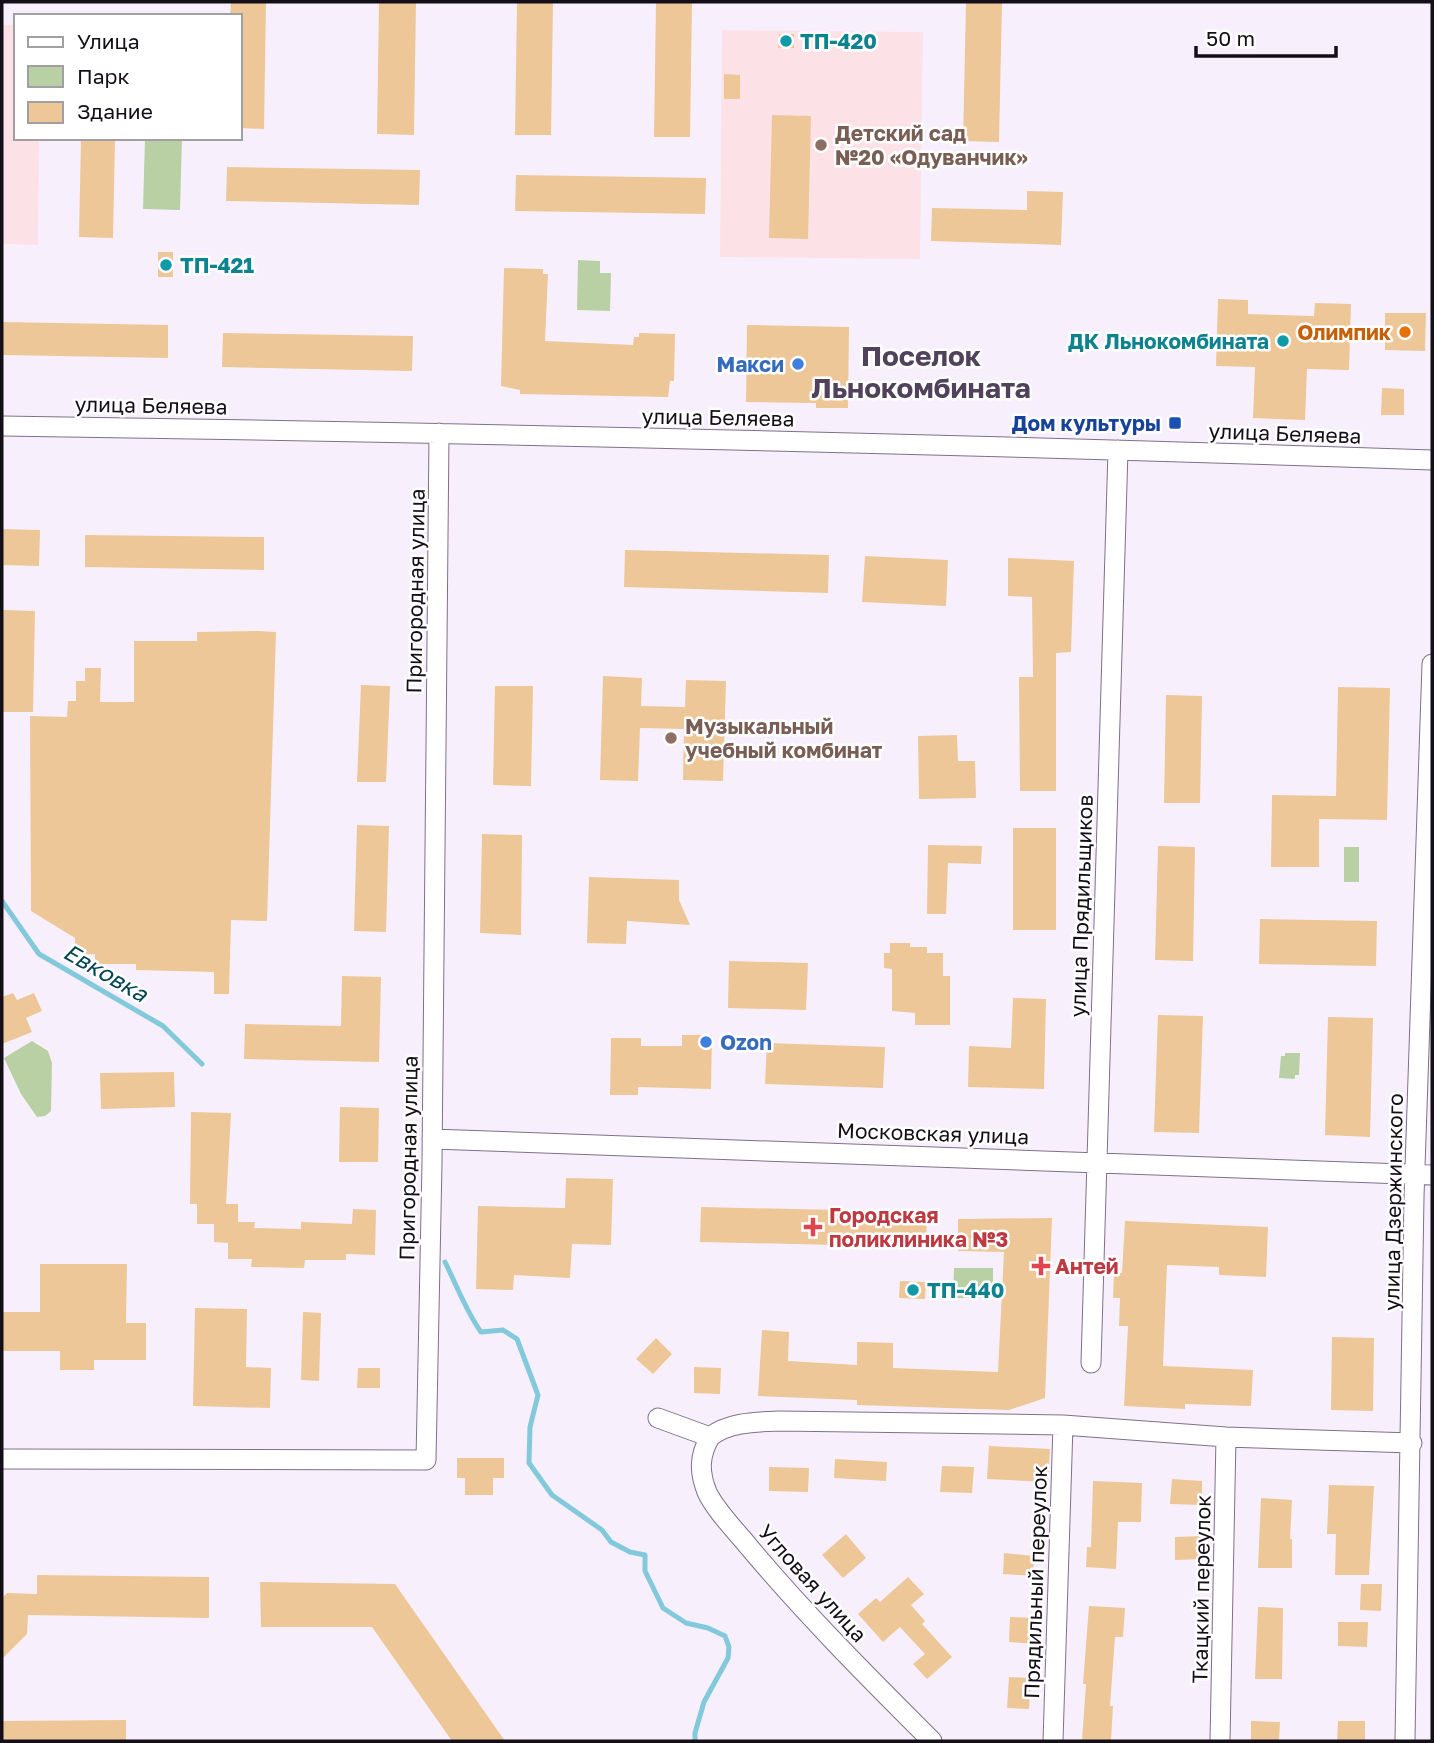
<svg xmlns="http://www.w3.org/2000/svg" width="1434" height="1743" viewBox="0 0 1434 1743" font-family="'Golos Text',sans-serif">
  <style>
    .education { fill: #fce2e7 }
    .green { fill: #b9d0a5 }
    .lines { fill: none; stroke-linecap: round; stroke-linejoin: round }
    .stream { stroke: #81c9db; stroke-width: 5 }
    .building { fill: #edc797 }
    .minor-casing { stroke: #7f708a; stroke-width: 21 }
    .minor { stroke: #fff; stroke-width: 19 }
    .culture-dot { fill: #0f9aa8; stroke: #fff; stroke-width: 2.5 }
    .education-dot { fill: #8d6e63; stroke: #fff; stroke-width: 2.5 }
    .food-dot { fill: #e8710a; stroke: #fff; stroke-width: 2.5 }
    .shop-dot { fill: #3f7fe0; stroke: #fff; stroke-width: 2.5 }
    .transit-dot { fill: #1a4fb4; stroke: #fff; stroke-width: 2.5 }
    .health-dot { fill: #e0444e; stroke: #fff; stroke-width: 2.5 }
    .labels { text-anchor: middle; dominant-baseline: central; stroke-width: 5; stroke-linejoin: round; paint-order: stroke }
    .culture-label { font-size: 21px; font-weight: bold; fill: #0d838f; stroke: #fff; text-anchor: start }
    .education-label { font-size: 21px; font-weight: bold; fill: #785e54; stroke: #fff; text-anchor: start }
    .food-label { font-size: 21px; font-weight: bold; fill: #c56008; stroke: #fff; text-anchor: end }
    .shop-label { font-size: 21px; font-weight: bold; fill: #366cbe; stroke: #fff; text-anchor: end }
    .street-label { font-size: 21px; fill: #130e17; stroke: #fff }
    .transit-label { font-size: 21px; font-weight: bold; fill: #164399; stroke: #fff; text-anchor: end }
    .health-label { font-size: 21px; font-weight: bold; fill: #be3a42; stroke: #fff; text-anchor: start }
    .water-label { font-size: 23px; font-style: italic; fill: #004552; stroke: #fff }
    .district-label { font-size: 28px; font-weight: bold; fill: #50425a; stroke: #fff }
  </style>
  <rect width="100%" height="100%" fill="#f7f0fc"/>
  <path class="education" d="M 2,25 L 16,25 L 16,138 L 39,138 L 38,245 L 2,244 Z
    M 722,30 L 923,32 L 920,259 L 720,257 Z"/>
  <path class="green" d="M 145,138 L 182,138 L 180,210 L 143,209 Z
    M 578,260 L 600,261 L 600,273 L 611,273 L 610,311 L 577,310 Z
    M 1344,847 L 1359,847 L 1359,882 L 1344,882 Z
    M 32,1041 L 48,1051 L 52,1063 L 51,1111 L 45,1116 L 37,1117 L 21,1094 L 4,1058 Z
    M 1285,1053 L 1300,1053 L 1299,1075 L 1295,1075 L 1295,1079 L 1279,1078 L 1281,1056 L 1285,1056 Z
    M 954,1268 L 993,1268 L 993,1298 L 953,1298 Z"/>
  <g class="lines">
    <path class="stream" d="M 2,901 L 39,954 L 163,1026 L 202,1064
      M 445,1262 C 457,1286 466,1311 481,1332 L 503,1330 L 517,1339 L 538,1395 L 530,1427 L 529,1463 L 552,1495 L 602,1530 L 611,1542 L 630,1552 L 645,1555 L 645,1571 L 663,1608 L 686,1623 L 708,1628 L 725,1636 L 729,1647 L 728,1658 L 704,1702 L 695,1733 L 695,1741"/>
  </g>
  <path class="building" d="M 231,2 L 266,2 L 264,129 L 240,128 L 240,16 L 230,16 Z
    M 379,2 L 416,2 L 414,135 L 377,134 Z
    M 517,2 L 553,2 L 551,135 L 515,135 Z
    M 656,2 L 692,2 L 690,137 L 654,137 Z
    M 966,2 L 1002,2 L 999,142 L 963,141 Z
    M 779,34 L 794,34 L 794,48 L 778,48 Z
    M 724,74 L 740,75 L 740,99 L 724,99 Z
    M 772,115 L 811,116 L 808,239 L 769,238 Z
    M 81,138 L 115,138 L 113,238 L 79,237 Z
    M 227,167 L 420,170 L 419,205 L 226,201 Z
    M 516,175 L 706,178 L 705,214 L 515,211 Z
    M 1027,191 L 1063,192 L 1061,245 L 931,241 L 932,208 L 1027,210 Z
    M 158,252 L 173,252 L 173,277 L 158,277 Z
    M 504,268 L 543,269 L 543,274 L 548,274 L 545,341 L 633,345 L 634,337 L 639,337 L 639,333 L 675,334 L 674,381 L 670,381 L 668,397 L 520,394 L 520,390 L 501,386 Z
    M 1218,299 L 1248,300 L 1248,314 L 1314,316 L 1315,303 L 1351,304 L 1349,370 L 1307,369 L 1305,420 L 1253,418 L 1255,367 L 1216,366 Z
    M 1385,313 L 1426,313 L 1425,351 L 1385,350 Z
    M 2,322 L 168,325 L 168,358 L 2,355 Z
    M 747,325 L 849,327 L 848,408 L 816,408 L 816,403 L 746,402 Z
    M 223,333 L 413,336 L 412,371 L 222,367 Z
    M 1382,388 L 1404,389 L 1404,415 L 1381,415 Z
    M 2,529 L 40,530 L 39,566 L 2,565 Z
    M 85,535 L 264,537 L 264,570 L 85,567 Z
    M 625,550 L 829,555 L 828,593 L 624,587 Z
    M 865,556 L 948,560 L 946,606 L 862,602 Z
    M 1008,558 L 1074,561 L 1071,652 L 1056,653 L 1056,791 L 1020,791 L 1019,677 L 1033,677 L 1032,597 L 1008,596 Z
    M 2,610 L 35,611 L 33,712 L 2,712 Z
    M 258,631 L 276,632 L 267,921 L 231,920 L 229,994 L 214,994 L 214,972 L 136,970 L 136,964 L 95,964 L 95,954 L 75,955 L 75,938 L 31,911 L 30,716 L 67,717 L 68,701 L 76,701 L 76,681 L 85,681 L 85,668 L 101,668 L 100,702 L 134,702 L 134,641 L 197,641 L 197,632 Z
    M 603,676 L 642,678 L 641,706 L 685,707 L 686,680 L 726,681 L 723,781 L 683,780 L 684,729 L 640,728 L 638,781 L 600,780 Z
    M 361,685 L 390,686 L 386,782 L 357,782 Z
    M 495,686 L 533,686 L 531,786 L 493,785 Z
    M 1338,687 L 1390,688 L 1387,820 L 1319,819 L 1319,867 L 1271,867 L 1272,795 L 1336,796 Z
    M 1166,695 L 1202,696 L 1200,803 L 1164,803 Z
    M 957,735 L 958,761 L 975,761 L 976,798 L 919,799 L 918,736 Z
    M 357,825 L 389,826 L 386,932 L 354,931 Z
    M 1013,828 L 1056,828 L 1056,930 L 1013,930 Z
    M 482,834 L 522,835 L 521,935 L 480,933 Z
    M 928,845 L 982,846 L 981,864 L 948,863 L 946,914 L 927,914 Z
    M 1158,846 L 1195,847 L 1193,961 L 1155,960 Z
    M 589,877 L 679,880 L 679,900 L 690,925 L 627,921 L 626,944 L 587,943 Z
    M 1260,919 L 1377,921 L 1376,966 L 1259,964 Z
    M 890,943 L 910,943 L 910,947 L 927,947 L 927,953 L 943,953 L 943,976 L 950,976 L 950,1025 L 915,1025 L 915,1013 L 892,1011 L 892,969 L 884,968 L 884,953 L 890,953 Z
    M 729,961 L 808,963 L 806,1010 L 728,1008 Z
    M 342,976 L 381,977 L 379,1062 L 244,1059 L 245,1024 L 341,1026 Z
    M 13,993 L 17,1000 L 34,993 L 42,1011 L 26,1018 L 32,1032 L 2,1044 L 2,997 Z
    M 1013,998 L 1046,999 L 1044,1089 L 968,1087 L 969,1046 L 1011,1048 Z
    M 1158,1015 L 1203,1016 L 1199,1133 L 1154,1132 Z
    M 1328,1017 L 1373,1018 L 1370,1137 L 1325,1135 Z
    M 682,1035 L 712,1035 L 711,1089 L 638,1087 L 638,1095 L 610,1095 L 611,1038 L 641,1038 L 641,1046 L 682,1046 Z
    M 767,1043 L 885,1047 L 883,1088 L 765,1084 Z
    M 174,1072 L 175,1107 L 101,1109 L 100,1073 Z
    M 340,1107 L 379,1108 L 378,1162 L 339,1162 Z
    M 191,1112 L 231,1113 L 226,1204 L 238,1204 L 238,1222 L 255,1222 L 254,1228 L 301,1229 L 301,1222 L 352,1224 L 353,1209 L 376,1210 L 375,1255 L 346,1254 L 346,1260 L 305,1260 L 304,1268 L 251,1267 L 252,1259 L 228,1259 L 228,1243 L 214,1242 L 214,1224 L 197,1224 L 197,1204 L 190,1204 Z
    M 566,1178 L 613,1179 L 611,1245 L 572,1244 L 570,1278 L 514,1275 L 513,1290 L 476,1289 L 478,1206 L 565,1208 Z
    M 701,1207 L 927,1212 L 926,1247 L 700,1242 Z
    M 1052,1218 L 1045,1398 L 1009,1410 L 857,1405 L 857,1400 L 758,1396 L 762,1330 L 789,1332 L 788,1361 L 857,1365 L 857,1342 L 893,1343 L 893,1368 L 998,1372 L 1004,1252 L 958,1251 L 958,1219 Z
    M 1125,1221 L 1268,1227 L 1266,1277 L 1219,1275 L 1219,1267 L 1167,1265 L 1163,1366 L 1253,1370 L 1251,1406 L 1185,1404 L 1185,1409 L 1124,1406 L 1128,1326 L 1119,1326 L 1120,1298 L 1113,1298 L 1114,1273 L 1122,1273 Z
    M 40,1264 L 127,1264 L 126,1323 L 146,1323 L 146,1360 L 94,1360 L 94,1370 L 60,1370 L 60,1351 L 2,1351 L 2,1312 L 40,1312 Z
    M 900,1281 L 926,1282 L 925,1299 L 899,1298 Z
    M 195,1308 L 247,1309 L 246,1367 L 271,1368 L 270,1408 L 193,1406 Z
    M 303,1312 L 321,1313 L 319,1381 L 301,1380 Z
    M 1332,1337 L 1374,1338 L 1373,1411 L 1331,1410 Z
    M 656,1338 L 672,1354 L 653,1374 L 636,1359 Z
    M 694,1367 L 721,1368 L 720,1394 L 694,1393 Z
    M 358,1368 L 380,1368 L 380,1388 L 357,1388 Z
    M 989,1446 L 1050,1449 L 1048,1482 L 987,1479 Z
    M 457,1458 L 504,1458 L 504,1478 L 493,1478 L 493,1495 L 465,1495 L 465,1478 L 457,1478 Z
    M 835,1459 L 887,1462 L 886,1481 L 834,1478 Z
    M 942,1466 L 974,1467 L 972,1493 L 940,1492 Z
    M 769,1467 L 809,1468 L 808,1492 L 769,1491 Z
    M 1172,1479 L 1202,1481 L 1202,1505 L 1170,1504 Z
    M 1093,1481 L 1142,1483 L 1141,1522 L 1118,1522 L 1116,1569 L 1086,1567 L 1087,1547 L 1091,1547 Z
    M 1329,1485 L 1374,1486 L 1369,1575 L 1335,1575 L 1336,1534 L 1327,1534 Z
    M 1261,1498 L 1292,1500 L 1290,1539 L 1292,1539 L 1292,1568 L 1258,1568 Z
    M 846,1534 L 866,1558 L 843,1578 L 822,1555 Z
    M 1204,1536 L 1204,1559 L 1175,1560 L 1175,1537 Z
    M 1004,1553 L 1034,1556 L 1033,1576 L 1003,1574 Z
    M 37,1575 L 209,1577 L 209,1618 L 28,1615 L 27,1634 L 2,1659 L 2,1598 L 7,1593 L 37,1594 Z
    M 908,1577 L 924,1594 L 911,1605 L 925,1621 L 922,1624 L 952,1657 L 927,1679 L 913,1664 L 925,1654 L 900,1627 L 883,1642 L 858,1614 L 876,1598 L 880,1602 Z
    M 260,1582 L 395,1584 L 505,1741 L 452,1741 L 372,1627 L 261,1627 Z
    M 1361,1584 L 1382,1584 L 1381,1611 L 1360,1610 Z
    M 1089,1606 L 1125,1608 L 1123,1637 L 1115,1637 L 1110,1706 L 1113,1706 L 1111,1741 L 1082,1740 L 1086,1684 L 1083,1684 Z
    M 1258,1607 L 1283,1608 L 1282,1679 L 1255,1679 Z
    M 1010,1617 L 1035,1618 L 1034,1644 L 1009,1642 Z
    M 1338,1622 L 1368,1622 L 1367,1647 L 1338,1646 Z
    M 1009,1677 L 1031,1678 L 1029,1709 L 1007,1708 Z
    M 126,1720 L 126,1741 L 2,1741 L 2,1721 Z
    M 1251,1721 L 1280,1722 L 1279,1741 L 1251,1741 Z
    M 1338,1721 L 1365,1721 L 1365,1741 L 1337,1741 Z"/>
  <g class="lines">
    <defs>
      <path id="minor" d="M 2,426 C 479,433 955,444 1432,460
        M 432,1139 L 1432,1175
        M 1091,1363 L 1118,450
        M 658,1418 L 710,1437 C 728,1422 756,1422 779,1421 L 1063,1425 L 1226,1437 L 1412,1443
        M 710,1437 C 699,1456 699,1472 707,1492 C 715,1510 737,1532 749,1547 C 806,1615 869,1678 932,1741
        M 2,1459 L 426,1460 L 432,1163 L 439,433
        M 1053,1741 L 1063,1425
        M 1220,1741 L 1226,1437
        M 1405,1741 L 1414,1197 L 1432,664"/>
    </defs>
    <use href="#minor" class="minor-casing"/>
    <use href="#minor" class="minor"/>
  </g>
  <g class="culture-dot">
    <circle cx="786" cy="41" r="7"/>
    <circle cx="166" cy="265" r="7"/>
    <circle cx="1283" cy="341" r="7"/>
    <circle cx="913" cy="1290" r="7"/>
  </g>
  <g class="education-dot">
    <circle cx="821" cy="145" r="7"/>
    <circle cx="671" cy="738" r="7"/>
  </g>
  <circle class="food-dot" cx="1405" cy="332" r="7"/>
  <g class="shop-dot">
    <circle cx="798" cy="364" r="7"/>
    <circle cx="706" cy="1042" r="7"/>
  </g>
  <rect class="transit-dot" x="1168" y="416" width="14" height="14" rx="3.5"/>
  <g class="health-dot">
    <path d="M809.5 1216.5h7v7h7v7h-7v7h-7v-7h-7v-7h7z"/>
    <path d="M1037.5 1255.5h7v7h7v7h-7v7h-7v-7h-7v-7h7z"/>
  </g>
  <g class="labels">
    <g class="culture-label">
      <text x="800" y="41">ТП-420</text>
      <text x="180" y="265">ТП-421</text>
      <text x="1269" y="341" text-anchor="end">ДК Льнокомбината</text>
      <text x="927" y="1290">ТП-440</text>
    </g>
    <g class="education-label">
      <text x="835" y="133">Детский сад<tspan x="835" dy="24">№20 «Одуванчик»</tspan></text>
      <text x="685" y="726">Музыкальный<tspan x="685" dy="24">учебный комбинат</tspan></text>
    </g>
    <g class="food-label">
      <text x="1391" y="332">Олимпик</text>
    </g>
    <g class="shop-label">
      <text x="784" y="364">Макси</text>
      <text x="720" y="1042" text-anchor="start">Ozon</text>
    </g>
    <g class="street-label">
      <text transform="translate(151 405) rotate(1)">улица Беляева</text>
      <text transform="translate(718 417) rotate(1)">улица Беляева</text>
      <text transform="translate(1285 433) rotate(2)">улица Беляева</text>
      <text transform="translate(415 591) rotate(-89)">Пригородная улица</text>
      <text transform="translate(1081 906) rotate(-88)">улица Прядильщиков</text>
      <text transform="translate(933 1133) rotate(2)">Московская улица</text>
      <text transform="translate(408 1158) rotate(-89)">Пригородная улица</text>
      <text transform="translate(1393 1202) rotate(-89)">улица Дзержинского</text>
      <text transform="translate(1035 1582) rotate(-88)">Прядильный переулок</text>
      <text transform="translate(813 1583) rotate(48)">Угловая улица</text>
      <text transform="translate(1201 1589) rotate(-89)">Ткацкий переулок</text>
    </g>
    <g class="transit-label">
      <text x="1161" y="423">Дом культуры</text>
    </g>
    <g class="health-label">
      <text x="829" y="1215">Городская<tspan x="829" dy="24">поликлиника №3</tspan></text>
      <text x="1055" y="1266">Антей</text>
    </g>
    <g class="water-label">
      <text transform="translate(106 972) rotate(30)">Евковка</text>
    </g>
    <g class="district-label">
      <text x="921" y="355">Поселок<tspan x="921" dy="32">Льнокомбината</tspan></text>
    </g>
  </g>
  <rect width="1434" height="1743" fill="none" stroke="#130e17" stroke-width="7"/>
  <rect x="14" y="14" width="228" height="126" fill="#ffffff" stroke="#a19fa2" stroke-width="2"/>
  <rect x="28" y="37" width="35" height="10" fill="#ffffff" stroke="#a19fa2" stroke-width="2"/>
  <text x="77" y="49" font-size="21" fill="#130e17">Улица</text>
  <rect x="28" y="66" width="35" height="21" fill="#b9d0a5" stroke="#a19fa2" stroke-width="2"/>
  <text x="77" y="84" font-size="21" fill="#130e17">Парк</text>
  <rect x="28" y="102" width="35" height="21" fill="#edc797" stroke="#a19fa2" stroke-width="2"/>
  <text x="77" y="119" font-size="21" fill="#130e17">Здание</text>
  <path d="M1196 46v10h140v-10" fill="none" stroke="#130e17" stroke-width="3.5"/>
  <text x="1206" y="46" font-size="21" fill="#130e17" stroke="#ffffff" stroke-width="5" paint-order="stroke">50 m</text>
</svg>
